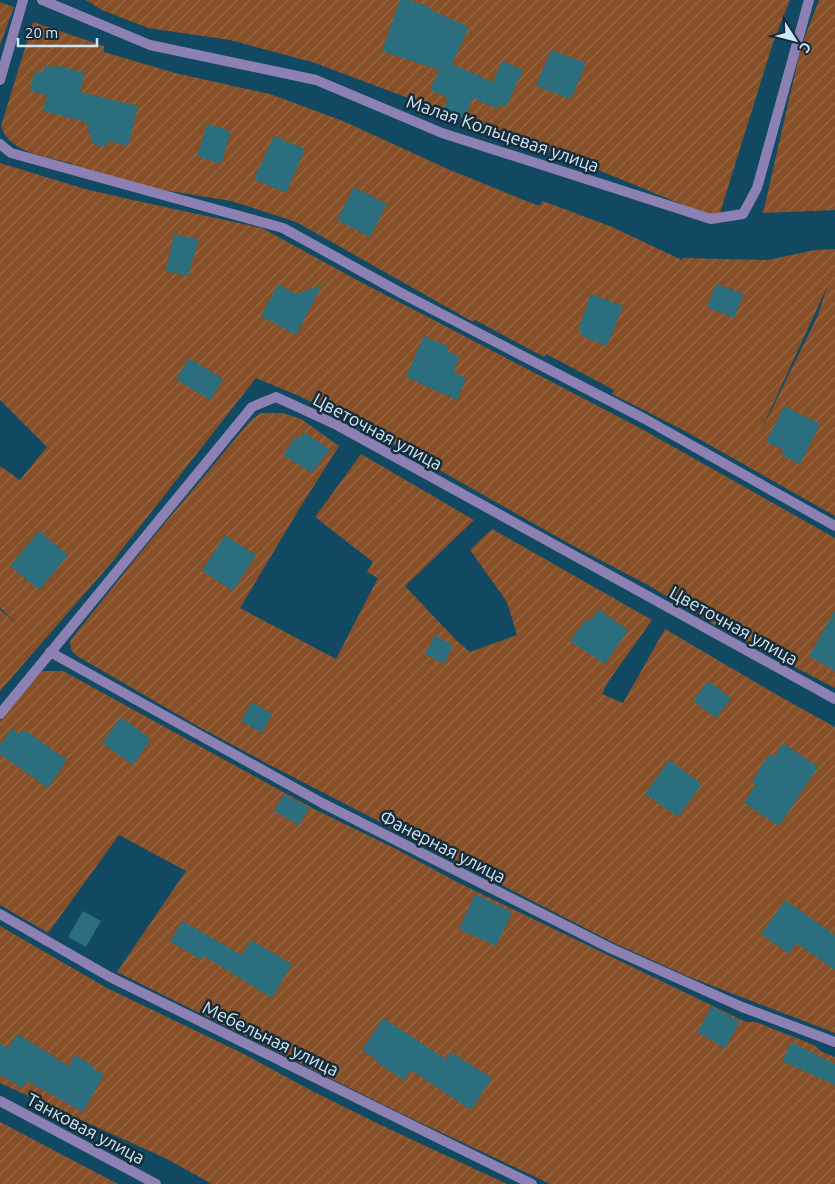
<svg xmlns="http://www.w3.org/2000/svg" width="835" height="1184" viewBox="0 0 835 1184" font-family="Ubuntu,sans-serif">
  <style>
    .garden { fill: url(#garden-furrows); fill-rule: evenodd }
    .building { fill: #2b6f7e }
    .lines { fill: none; stroke-linecap: round; stroke-linejoin: round }
    .service { stroke: #8c81b2; stroke-width: 10 }
    .minor { stroke: #8c81b2; stroke-width: 10 }
    .labels { text-anchor: middle; dominant-baseline: central; stroke-width: 5; stroke-linejoin: round; paint-order: stroke }
    .street-label { font-size: 18px; fill: #cce7f7; stroke: #172c38 }
  </style>
  <defs>
    <pattern id="garden-furrows" width="10" height="10" patternUnits="userSpaceOnUse" patternTransform="scale(1.25)"><rect width="10" height="10" fill="#874f27"/><path d="M-1 1l2-2M0 10L10 0M9 11l2-2" fill="none" stroke="#976847"/></pattern>
  </defs>
  <rect width="100%" height="100%" fill="#114963"/>
  <path class="garden" d="M 86,0 L 790,0 L 773,43 L 719,216 L 710,216 L 574,160 L 312,62 L 230,40 L 148,28 L 102,10 Z
    M 819,0 L 835,0 L 835,210 L 763,213 L 801,47 Z
    M 0,2 L 14,7 L 0,45 Z
    M 33,22 L 104,46 L 104,52 L 175,73 L 270,94 L 343,121 L 450,170 L 539,206 L 543,201 L 612,227 L 682,260 L 683,258 L 768,260 L 815,250 L 835,249 L 835,516 L 683,430 L 612,394 L 614,390 L 546,354 L 544,357 L 475,320 L 473,322 L 298,223 L 284,218 L 231,201 L 158,189 L 73,166 L 73,164 C 50,157 9,154 1,126 ZM 827,287 L 818,315 L 763,427 L 763,426 Z
    M 0,163 L 85,189 L 133,200 L 262,228 L 357,280 L 640,428 L 835,538 L 835,688 L 718,627 L 648,585 L 568,543 L 367,429 L 299,396 L 256,378 L 113,561 L 0,691 L 0,610 L 18,624 L 0,608 L 0,466 L 20,480 L 47,447 L 0,400 Z
    M 261,413 L 283,413 L 301,419 L 339,446 L 301,506 L 240,608 L 336,659 L 378,578 L 367,572 L 373,562 L 315,517 L 361,454 L 474,520 L 405,586 L 456,640 L 470,652 L 517,635 L 507,602 L 470,550 L 492,529 L 652,620 L 608,682 L 602,694 L 623,703 L 665,629 L 779,696 L 835,727 L 835,1033 L 687,976 L 614,943 L 268,764 L 201,728 L 77,656 L 71,650 L 70,641 L 140,553 L 251,420 Z
    M 42,671 L 63,671 L 316,810 L 394,848 L 461,884 L 746,1022 L 756,1022 L 814,1045 L 822,1052 L 835,1057 L 835,1184 L 550,1184 L 398,1112 L 117,972 L 186,871 L 119,835 L 48,933 L 0,905 L 0,721 Z
    M 0,926 L 107,988 L 244,1054 L 314,1092 L 383,1126 L 507,1184 L 212,1184 L 167,1159 L 0,1083 Z
    M 0,1122 L 118,1184 L 0,1184 Z"/>
  <path class="building" d="M 400,0 L 409,0 L 430,7 L 429,9 L 469,27 L 452,64 L 493,82 L 502,61 L 523,70 L 506,107 L 499,104 L 498,109 L 473,98 L 464,118 L 442,110 L 448,98 L 430,90 L 439,70 L 382,51 Z
    M 551,50 L 586,63 L 571,99 L 536,86 Z
    M 45,65 L 54,68 L 55,65 L 85,73 L 80,92 L 138,106 L 128,146 L 109,141 L 105,147 L 93,144 L 86,122 L 43,111 L 47,95 L 30,91 L 35,71 L 42,73 Z
    M 207,124 L 231,131 L 221,164 L 197,156 Z
    M 274,136 L 305,149 L 286,193 L 254,179 Z
    M 354,187 L 387,204 L 370,237 L 337,220 Z
    M 174,234 L 199,239 L 188,276 L 166,271 Z
    M 278,284 L 296,294 L 322,285 L 296,335 L 261,316 Z
    M 716,284 L 744,294 L 734,318 L 707,307 Z
    M 591,294 L 623,306 L 607,346 L 580,335 L 582,331 L 578,330 Z
    M 424,336 L 449,347 L 447,351 L 459,356 L 454,372 L 466,378 L 457,400 L 406,377 Z
    M 189,358 L 223,379 L 210,400 L 176,379 Z
    M 784,406 L 820,424 L 800,464 L 781,455 L 784,450 L 766,442 Z
    M 303,432 L 330,449 L 312,473 L 283,455 L 296,436 L 300,439 Z
    M 39,531 L 68,555 L 39,590 L 10,566 Z
    M 225,535 L 256,555 L 233,591 L 202,571 Z
    M 598,609 L 628,630 L 605,664 L 570,641 L 587,618 L 591,621 Z
    M 835,610 L 835,671 L 809,656 Z
    M 435,635 L 453,645 L 444,664 L 425,654 Z
    M 708,681 L 731,698 L 716,718 L 693,701 Z
    M 252,702 L 272,714 L 262,733 L 241,721 Z
    M 121,717 L 151,739 L 133,765 L 102,743 Z
    M 12,728 L 20,734 L 23,729 L 67,760 L 48,788 L 0,754 L 0,745 Z
    M 783,743 L 818,767 L 779,826 L 744,803 L 756,784 L 752,781 L 769,754 L 774,757 Z
    M 669,760 L 702,784 L 678,817 L 645,794 Z
    M 284,794 L 309,808 L 299,825 L 274,811 Z
    M 475,894 L 512,912 L 496,946 L 459,929 Z
    M 785,900 L 835,935 L 835,970 L 796,943 L 789,954 L 761,934 Z
    M 83,911 L 101,921 L 86,947 L 68,937 Z
    M 182,921 L 242,955 L 251,940 L 292,964 L 272,998 L 204,956 L 201,960 L 170,941 Z
    M 712,1006 L 740,1022 L 725,1048 L 697,1032 Z
    M 383,1018 L 446,1059 L 451,1052 L 492,1078 L 471,1110 L 411,1070 L 404,1080 L 376,1062 L 377,1060 L 362,1050 Z
    M 17,1034 L 69,1066 L 75,1055 L 93,1066 L 92,1068 L 104,1074 L 83,1112 L 27,1081 L 23,1088 L 0,1075 L 0,1043 L 8,1048 Z
    M 791,1042 L 835,1064 L 835,1085 L 782,1061 Z"/>
  <g class="lines">
    <path class="service" d="M 0,1101 L 156,1184"/>
    <path class="minor" d="M 42,0 L 150,45 L 316,80 L 442,133 L 711,219 L 743,214 L 757,188 L 809,0
      M 0,80 L 23,0
      M 0,144 L 11,153 L 283,228 L 401,293 L 645,419 L 835,526
      M 50,652 L 322,803 L 610,948 L 742,1007 L 835,1042
      M 0,714 L 252,407 L 276,397 L 337,425 L 835,699
      M 0,914 L 110,977 L 532,1184"/>
  </g>
  <g class="labels">
    <g class="street-label">
      <text transform="translate(503 133) rotate(19)">Малая Кольцевая улица</text>
      <text transform="translate(378 431) rotate(28)">Цветочная улица</text>
      <text transform="translate(734 625) rotate(29)">Цветочная улица</text>
      <text transform="translate(443 846) rotate(27)">Фанерная улица</text>
      <text transform="translate(271 1038) rotate(26)">Мебельная улица</text>
      <text transform="translate(86 1128) rotate(28)">Танковая улица</text>
    </g>
  </g>
  <g transform="translate(795 40) rotate(126)" stroke="#172c38" stroke-width="4" paint-order="stroke">
  <path d="M0-4L9 19L0 12L-9 19Z" fill="#cce7f7"/>
  <text y="-8" font-size="14" font-weight="bold" text-anchor="middle" fill="#cce7f7">С</text>
  </g>
  <path d="M18 38v8h79v-8" fill="none" stroke="#cce7f7" stroke-width="2.5"/>
  <text x="25" y="38" font-size="15" fill="#cce7f7" stroke="#172c38" stroke-width="4" paint-order="stroke">20 m</text>
</svg>
